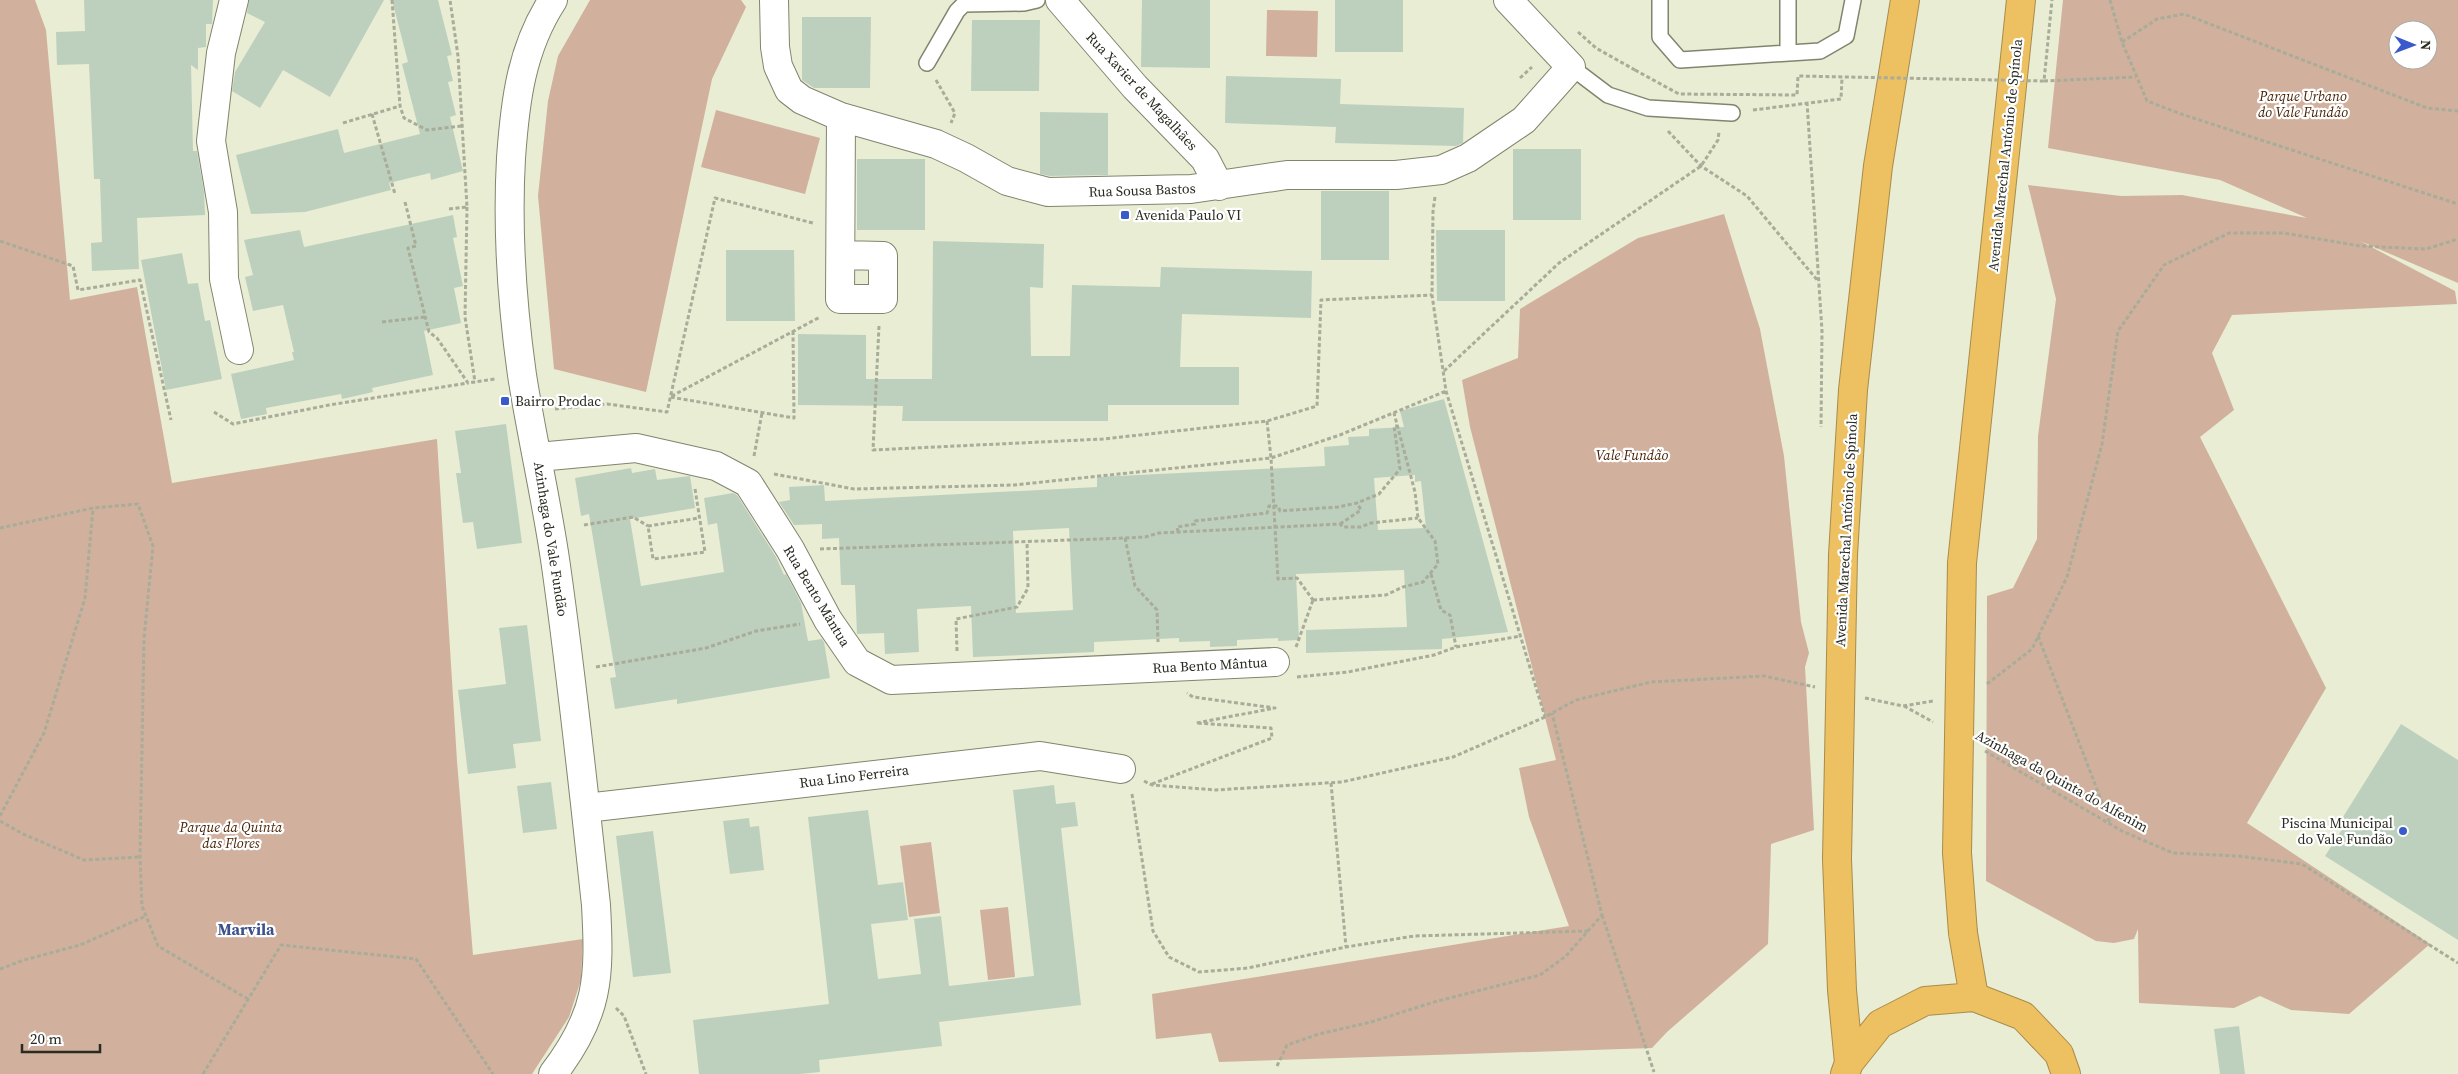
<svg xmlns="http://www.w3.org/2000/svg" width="2458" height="1074" viewBox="0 0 2458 1074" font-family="'Source Serif 4',serif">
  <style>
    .green { fill: #d1b19d; fill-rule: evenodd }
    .building { fill: #bdd0bd; fill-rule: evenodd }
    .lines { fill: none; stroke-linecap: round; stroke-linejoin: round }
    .lane-casing { stroke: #81856e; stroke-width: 18 }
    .street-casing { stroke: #81856e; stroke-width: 30 }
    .highway-casing { stroke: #a88c4b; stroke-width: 30 }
    .path { stroke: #a8ac98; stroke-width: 3; stroke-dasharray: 4 2.5; stroke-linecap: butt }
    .lane { stroke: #fff; stroke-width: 15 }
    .street { stroke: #fff; stroke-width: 28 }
    .highway { stroke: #edc062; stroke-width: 28 }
    .highway-bridge-casing { stroke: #a88c4b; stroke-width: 30; stroke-linecap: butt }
    .path-bridge { stroke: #a8ac98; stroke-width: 3; stroke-dasharray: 4 2.5; stroke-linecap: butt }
    .highway-bridge { stroke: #edc062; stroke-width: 28 }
    .poi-dot { fill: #3a59ca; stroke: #fff; stroke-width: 2 }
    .labels { text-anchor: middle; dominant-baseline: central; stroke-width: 4.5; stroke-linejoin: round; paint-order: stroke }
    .street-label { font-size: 14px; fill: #292b21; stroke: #fff }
    .park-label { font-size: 14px; font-style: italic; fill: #451f02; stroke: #fff }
    .poi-label { font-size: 14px; fill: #292b21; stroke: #fff; text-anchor: start }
    .quarter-label { font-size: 16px; font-weight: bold; fill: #3c508b; stroke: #fff }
  </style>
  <rect width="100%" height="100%" fill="#e9edd4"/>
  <path class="green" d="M 0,0 L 35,0 L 46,30 L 70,300 L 137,287 L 172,483 L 437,439 L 457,761 L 473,955 L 583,939 L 581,980 L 569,1017 L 532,1074 L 0,1074 Z
    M 590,0 L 741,0 L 746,7 L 712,79 L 646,392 L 554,369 L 538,196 L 548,101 L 558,56 Z
    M 2063,0 L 2458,0 L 2458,283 L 2360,241 L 2455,291 L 2457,304 L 2232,315 L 2212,353 L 2234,410 L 2200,437 L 2326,688 L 2247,823 L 2430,944 L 2349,1014 L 2291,1010 L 2260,996 L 2234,1008 L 2139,1003 L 2138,929 L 2134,939 L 2114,943 L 2096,941 L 1986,881 L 1987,596 L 2013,588 L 2037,539 L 2038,436 L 2056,299 L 2028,185 L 2121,196 L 2182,195 L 2307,218 L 2220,180 L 2048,148 ZM 2398,30 L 2428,30 L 2428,60 L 2398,60 Z
    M 1267,10 L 1318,11 L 1317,57 L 1266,56 Z
    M 716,110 L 820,138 L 805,194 L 701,167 Z
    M 1724,214 L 1760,329 L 1784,456 L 1801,622 L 1809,653 L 1805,667 L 1814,830 L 1771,844 L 1768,944 L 1667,1032 L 1652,1048 L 1219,1062 L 1211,1033 L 1156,1039 L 1152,994 L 1569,926 L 1529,817 L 1519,768 L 1556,760 L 1470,427 L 1462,380 L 1518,358 L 1520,309 L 1638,238 Z
    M 931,842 L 940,913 L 909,917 L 900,846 Z
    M 1008,907 L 1015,977 L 988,980 L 980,910 Z"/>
  <path class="building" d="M 84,0 L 213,0 L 212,24 L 206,24 L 206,47 L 198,48 L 198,70 L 191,65 L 193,151 L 197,151 L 204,192 L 205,215 L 137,218 L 139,269 L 92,271 L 91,243 L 102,242 L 100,179 L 94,179 L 89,64 L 57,65 L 56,32 L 85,31 Z
    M 249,0 L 384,0 L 330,97 L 283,70 L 260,108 L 232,91 L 235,72 L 265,22 L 247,13 Z
    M 392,0 L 438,0 L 452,55 L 447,56 L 453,81 L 448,82 L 456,115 L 450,117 L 463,171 L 431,180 L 430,173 L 389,183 L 391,190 L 305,212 L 251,214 L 236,155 L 338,129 L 344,153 L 420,134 L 402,64 L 408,62 Z
    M 1142,0 L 1210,0 L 1210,68 L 1141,67 Z
    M 1335,0 L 1403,0 L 1403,52 L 1335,52 Z
    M 802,17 L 871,17 L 870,88 L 814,88 L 802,80 Z
    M 972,20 L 1040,20 L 1039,91 L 971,91 Z
    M 1226,76 L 1341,79 L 1340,104 L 1464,108 L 1463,143 L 1456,146 L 1335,143 L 1336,127 L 1225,123 Z
    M 1040,112 L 1108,113 L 1108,175 L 1050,176 L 1040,174 Z
    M 1513,149 L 1581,149 L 1581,220 L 1513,220 Z
    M 857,159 L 925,159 L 925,230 L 857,230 Z
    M 1321,191 L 1389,191 L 1389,260 L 1321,260 Z
    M 453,215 L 457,237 L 453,238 L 463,286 L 454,288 L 461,323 L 424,331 L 433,375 L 372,388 L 373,392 L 342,399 L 341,394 L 266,408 L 267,414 L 241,419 L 231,374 L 294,360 L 292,352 L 294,352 L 283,305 L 253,311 L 245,277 L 253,275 L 244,240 L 300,230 L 304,247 Z
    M 1436,230 L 1505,230 L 1505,301 L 1437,301 Z
    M 933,241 L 1044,244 L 1043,288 L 1030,287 L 1031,356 L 1070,356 L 1072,285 L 1160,287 L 1161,267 L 1312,271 L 1311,318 L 1182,314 L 1180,367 L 1239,367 L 1239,405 L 1108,405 L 1108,421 L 902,421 L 903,406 L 798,405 L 798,334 L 866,335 L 866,379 L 932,379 Z
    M 726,250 L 794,250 L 795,321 L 726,321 Z
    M 182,253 L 188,284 L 198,283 L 205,321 L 210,320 L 222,379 L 166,390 L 141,260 Z
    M 1444,399 L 1508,632 L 1442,639 L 1442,649 L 1306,653 L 1306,630 L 1407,627 L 1404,570 L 1296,574 L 1299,640 L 1278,641 L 1278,638 L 1237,640 L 1237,646 L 1210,647 L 1210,641 L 1179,642 L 1179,638 L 1094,642 L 1094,652 L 973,657 L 971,606 L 917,609 L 919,652 L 885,654 L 884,633 L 857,634 L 855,585 L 841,585 L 839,538 L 822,539 L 822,524 L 794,525 L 779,502 L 790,500 L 789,487 L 824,485 L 825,501 L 1097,487 L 1097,477 L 1325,466 L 1324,447 L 1349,445 L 1348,437 L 1369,436 L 1369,429 L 1404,427 L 1400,411 ZM 1415,475 L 1415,482 L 1421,481 L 1426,528 L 1378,530 L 1374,478 ZM 1069,528 L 1073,610 L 1016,613 L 1013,531 Z
    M 506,424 L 522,543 L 477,549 L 473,522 L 463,523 L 456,473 L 461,473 L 455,431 Z
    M 631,468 L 632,473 L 655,469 L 657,480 L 690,476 L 695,508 L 630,519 L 641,586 L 724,572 L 717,523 L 708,525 L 704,498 L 733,493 L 737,495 L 776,557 L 784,575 L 786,574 L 801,603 L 808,641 L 822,639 L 824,642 L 830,678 L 677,704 L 677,699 L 615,709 L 610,678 L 616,677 L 589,514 L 581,516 L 575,478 Z
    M 527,625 L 541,741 L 513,744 L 516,768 L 468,774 L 458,690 L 506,684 L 499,628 Z
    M 2401,724 L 2458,760 L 2458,940 L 2325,856 L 2343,828 L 2338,825 Z
    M 551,782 L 557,829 L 523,833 L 517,786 Z
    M 1054,785 L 1056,804 L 1075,802 L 1078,826 L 1061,828 L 1081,1005 L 939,1022 L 942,1046 L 819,1060 L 820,1072 L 800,1074 L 699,1074 L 693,1020 L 829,1004 L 808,817 L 868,810 L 878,885 L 903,882 L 908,920 L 871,924 L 878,979 L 921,974 L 914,919 L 941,916 L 949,986 L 1034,976 L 1013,790 Z
    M 749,818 L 750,827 L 759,826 L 764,870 L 730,874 L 723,821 Z
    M 653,831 L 671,973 L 633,977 L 616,836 Z
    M 2239,1026 L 2245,1074 L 2220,1074 L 2214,1029 Z"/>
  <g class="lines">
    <defs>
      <path id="lane" d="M 1660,0 L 1660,37 L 1680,60 L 1820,51 L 1846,36 L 1853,0
        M 1788,52 L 1788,0
        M 927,63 L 957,11 L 964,4 L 1024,3 L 1037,0
        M 1571,67 L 1608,95 L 1648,108 L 1732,113"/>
      <path id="street" d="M 234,0 L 221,53 L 211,141 L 223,212 L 224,279 L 239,350
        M 553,0 C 521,49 515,102 511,158 C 507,230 512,304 522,375 C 532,439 547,502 556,566 C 572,679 584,792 596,905 C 600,978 599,1014 553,1074
        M 774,0 L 775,47 L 778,66 L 789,90 L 802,100 L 841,117 L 936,144 L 966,158 L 1007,181 L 1048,192 L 1191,189 L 1287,175 L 1396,175 L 1441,170 L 1468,158 L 1524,120 L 1571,67 L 1508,0
        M 1060,0 L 1135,87 L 1205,159 L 1219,186
        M 841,255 L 883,256 L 883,299 L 840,299 L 841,117
        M 538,457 L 636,448 L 716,466 L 748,483 L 790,549 L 828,620 L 857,662 L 891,680 L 1275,662
        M 586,808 L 1040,756 L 1121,769"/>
      <path id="highway" d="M 1843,555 L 1853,390 L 1878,166 L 1905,0
        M 1962,563 L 2021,0
        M 1837,859 L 1842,990 L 1849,1063
        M 1963,933 L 1974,997
        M 1845,1074 L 1849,1063 L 1880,1024 L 1925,1001 L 1974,997 L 2023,1016 L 2059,1054 L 2066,1074"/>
    </defs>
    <use href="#lane" class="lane-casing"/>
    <use href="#street" class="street-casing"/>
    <use href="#highway" class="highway-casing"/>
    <path class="path" d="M 392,0 L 400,106 L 404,118 L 427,130 L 462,126
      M 2110,0 L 2122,42 L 2147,101 L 2181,114 L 2458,204
      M 1578,32 L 1596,48 L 1635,70
      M 2122,42 L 2157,19 L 2184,14 L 2427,108 L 2458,111
      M 1520,78 L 1532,67
      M 936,80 L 955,113 L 951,123
      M 2044,81 L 2136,77
      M 1807,102 L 1822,331 L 1821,427
      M 1753,110 L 1841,99 L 1842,78
      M 372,114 L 395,194
      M 343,123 L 400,106
      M 1668,131 L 1701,166 L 1747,196 L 1818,281
      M 1435,197 L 1433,211 L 1432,295 L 1446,391 L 1545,717
      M 405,202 L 416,246 L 408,248 L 429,332 L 437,338 L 468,383 L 495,379
      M 467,207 L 465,317 L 475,382
      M 449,209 L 467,207 L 458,56 L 450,0
      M 0,241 L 73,266 L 78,290 L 140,280 L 171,420
      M 382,322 L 425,317
      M 879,326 L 873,450 L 1103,439 L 1267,421 L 1317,406 L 1321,300 L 1432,295
      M 793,331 L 794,418 L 670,397 L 820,317
      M 1444,371 L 1559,263 L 1701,166 L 1718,140 L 1719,132
      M 555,409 L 607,404 L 667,412 L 715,198 L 813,223
      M 214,412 L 233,424 L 329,405 L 468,383
      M 1267,421 L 1271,458 L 1278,579 L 1297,578 L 1313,600
      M 754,456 L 762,413
      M 774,474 L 854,489 L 1014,485 L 1271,458 L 1340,435 L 1446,391
      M 695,489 L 705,552 L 653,559 L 648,526 L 699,518
      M 1340,524 L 1361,510 L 1357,503
      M 584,525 L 633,517 L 648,526
      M 0,528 L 93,508 L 138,504 L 153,546 L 144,638 L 140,857 L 142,906 L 158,946 L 248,999
      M 1178,532 L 1177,527 L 1195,524 L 1195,521 L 1267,513 L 1269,506 L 1278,506 L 1280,511 L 1338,507 L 1357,503 L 1379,494 L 1400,469 L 1394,426 L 1398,426
      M 1125,538 L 1135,586 L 1157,610 L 1158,642
      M 820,549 L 1125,538 L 1145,537 L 1159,533 L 1340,524 L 1343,527 L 1361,527 L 1371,523 L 1418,518
      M 1431,574 L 1441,610 L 1450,615 L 1456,647
      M 1313,600 L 1386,595 L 1403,587 L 1423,582 L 1438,564 L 1435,541 L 1418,518 L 1415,492 L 1394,413
      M 2038,636 L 2110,823
      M 1296,647 L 1313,600
      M 957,651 L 956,619 L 1017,607 L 1028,588 L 1027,542
      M 596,667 L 706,648 L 756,631 L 800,624
      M 1297,677 L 1348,672 L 1434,655 L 1456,647 L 1521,636
      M 1987,684 L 2032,649 L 2067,577 L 2102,444 L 2118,331 L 2164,265 L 2229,233 L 2284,233 L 2360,246 L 2426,249 L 2458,239
      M 1865,698 L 1903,706 L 1933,701
      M 1904,706 L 1933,722
      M 1985,751 L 2122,831 L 2173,853 L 2238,856 L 2302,864 L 2458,963
      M 1144,781 L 1152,785 L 1216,790 L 1342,782 L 1453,757 L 1545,717 L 1576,700 L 1651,682 L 1764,676 L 1815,687
      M 1331,783 L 1346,947
      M 1152,784 L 1272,738 L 1271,728 L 1196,723 L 1275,708 L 1193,697 L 1187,693
      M 1132,794 L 1153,931 L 1169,957 L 1199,972 L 1248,968 L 1346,947 L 1414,936 L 1588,931
      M 0,816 L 44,733 L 85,598 L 93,508
      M 0,821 L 23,834 L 84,860 L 140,857
      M 1602,915 L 1654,1072
      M 0,969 L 24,960 L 80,945 L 146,916
      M 616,1008 L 624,1016 L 646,1074
      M 1277,1066 L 1287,1045 L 1319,1034 L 1371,1022 L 1434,1002 L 1540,975 L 1566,956 L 1602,915 L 1552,713
      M 203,1074 L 281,945 L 416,959 L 493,1074"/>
    <use href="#lane" class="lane"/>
    <use href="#street" class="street"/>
    <use href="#highway" class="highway"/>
    <defs>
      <path id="highway-bridge" d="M 1962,563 L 1957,853 L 1963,933
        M 1837,859 L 1843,555"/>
    </defs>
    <use href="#highway-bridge" class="highway-bridge-casing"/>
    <path class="path-bridge" d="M 1635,70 L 1679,94 L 1797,95 L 1798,76 L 2044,81 L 2052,0"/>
    <use href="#highway-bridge" class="highway-bridge"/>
  </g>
  <g class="poi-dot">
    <rect x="1120" y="210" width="10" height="10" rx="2.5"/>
    <rect x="500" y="396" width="10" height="10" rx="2.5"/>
    <circle cx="2403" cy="831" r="5"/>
  </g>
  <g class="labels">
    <g class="street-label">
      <text transform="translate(1142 91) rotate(47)">Rua Xavier de Magalhães</text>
      <text transform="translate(2005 155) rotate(-84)">Avenida Marechal António de Spínola</text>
      <text transform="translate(1142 190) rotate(-2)">Rua Sousa Bastos</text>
      <text transform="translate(1846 530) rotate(-87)">Avenida Marechal António de Spínola</text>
      <text transform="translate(551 539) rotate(81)">Azinhaga do Vale Fundão</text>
      <text transform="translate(817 596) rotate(59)">Rua Bento Mântua</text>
      <text transform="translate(1210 665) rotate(-3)">Rua Bento Mântua</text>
      <text transform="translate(854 776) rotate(-7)">Rua Lino Ferreira</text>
      <text transform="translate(2062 781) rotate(29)">Azinhaga da Quinta do Alfenim</text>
    </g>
    <g class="park-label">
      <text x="2303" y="96">Parque Urbano<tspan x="2303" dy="16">do Vale Fundão</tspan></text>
      <text x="1632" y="455">Vale Fundão</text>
      <text x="231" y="827">Parque da Quinta<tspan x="231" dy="16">das Flores</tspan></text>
    </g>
    <g class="poi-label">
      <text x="1135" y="215">Avenida Paulo VI</text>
      <text x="515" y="401">Bairro Prodac</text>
      <text x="2393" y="823" text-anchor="end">Piscina Municipal<tspan x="2393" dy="16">do Vale Fundão</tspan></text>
    </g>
    <g class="quarter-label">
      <text x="246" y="929">Marvila</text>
    </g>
  </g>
  <g transform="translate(2413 45) rotate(91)"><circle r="24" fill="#ffffff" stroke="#a9aaa6"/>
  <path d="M0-4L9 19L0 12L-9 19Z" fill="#3a59ca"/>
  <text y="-8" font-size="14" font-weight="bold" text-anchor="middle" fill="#292b21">N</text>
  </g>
  <path d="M22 1044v8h78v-8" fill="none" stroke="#292b21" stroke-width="2.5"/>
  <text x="30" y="1044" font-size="15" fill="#292b21" stroke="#ffffff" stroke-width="4" paint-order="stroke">20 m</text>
</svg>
